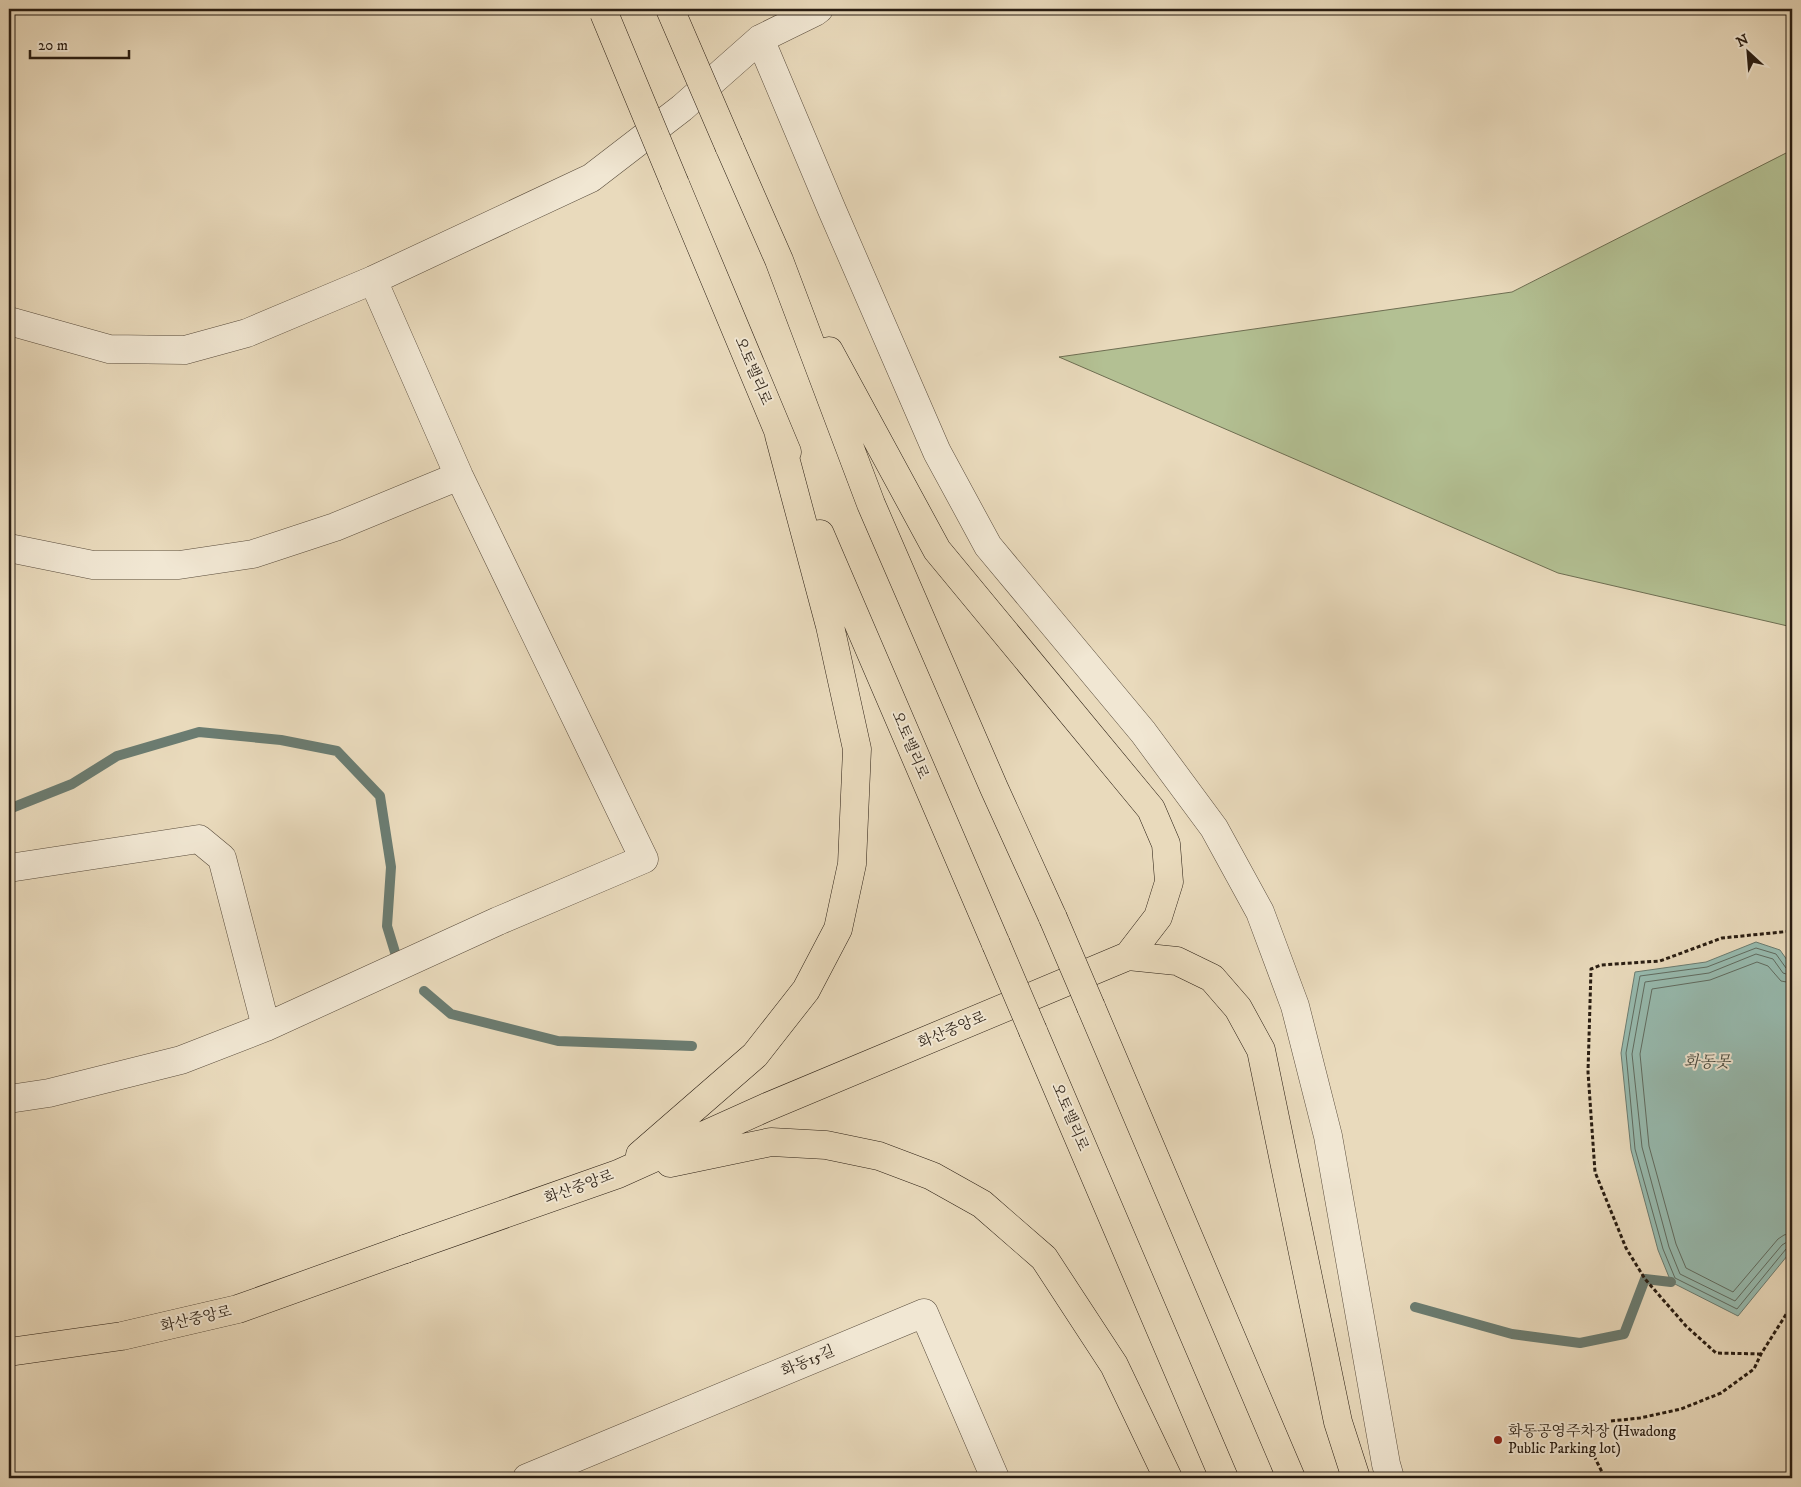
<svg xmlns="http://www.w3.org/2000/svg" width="1801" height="1487" viewBox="0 0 1801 1487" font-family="'IM FELL DW Pica','Noto Serif KR',serif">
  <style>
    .green { fill: #b3c093; stroke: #6e6e52 }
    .water { fill: #97bbb0; stroke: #6b7c71 }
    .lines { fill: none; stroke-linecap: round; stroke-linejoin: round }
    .shore { stroke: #606c61; stroke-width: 1 }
    .stream { stroke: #6b7c71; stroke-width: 10 }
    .minor-casing { stroke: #594c3c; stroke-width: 29 }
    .major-casing { stroke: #291d12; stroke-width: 29 }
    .highway-casing { stroke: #291d12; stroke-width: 29 }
    .path { stroke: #291d12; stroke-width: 3; stroke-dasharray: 4 2.5; stroke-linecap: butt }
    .minor { stroke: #f1e7d3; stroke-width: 28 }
    .major { stroke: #e9dabc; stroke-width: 28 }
    .highway { stroke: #e9dabc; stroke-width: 28 }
    .highway-bridge-casing { stroke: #291d12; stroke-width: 29; stroke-linecap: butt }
    .highway-bridge { stroke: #e9dabc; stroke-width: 28 }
    .poi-dot { fill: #8f2418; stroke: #f1e7d3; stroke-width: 2 }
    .labels { text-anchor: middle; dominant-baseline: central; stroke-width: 4; stroke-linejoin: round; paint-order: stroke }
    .street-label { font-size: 15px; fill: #291d12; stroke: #f1e7d3 }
    .poi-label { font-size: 15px; fill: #291d12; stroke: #f1e7d3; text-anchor: start }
    .water-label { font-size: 16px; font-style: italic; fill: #4a4c41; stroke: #f1e7d3 }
  </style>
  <rect width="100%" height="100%" fill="#e9dabc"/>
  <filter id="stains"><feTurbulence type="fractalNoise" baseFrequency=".004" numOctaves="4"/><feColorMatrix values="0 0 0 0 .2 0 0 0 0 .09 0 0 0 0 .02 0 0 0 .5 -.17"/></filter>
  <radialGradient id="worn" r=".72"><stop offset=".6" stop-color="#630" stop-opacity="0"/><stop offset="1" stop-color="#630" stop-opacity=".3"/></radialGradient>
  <path class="green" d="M 1792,150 L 1792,627 L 1558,573 L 1059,357 L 1512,292 Z"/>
  <path class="water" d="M 1756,942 L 1780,950 L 1792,967 L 1792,1250 L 1738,1316 L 1671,1282 L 1658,1250 L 1631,1150 L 1621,1053 L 1635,972 L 1706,962 Z"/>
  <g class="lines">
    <path class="shore" d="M 1792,970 L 1786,968 L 1776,954 L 1756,948 L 1707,967 L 1640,976 L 1626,1053 L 1635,1149 L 1663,1249 L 1675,1278 L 1737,1309 L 1786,1249 L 1792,1247
      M 1792,976 L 1783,973 L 1773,959 L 1756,954 L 1709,973 L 1645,982 L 1632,1054 L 1642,1147 L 1669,1247 L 1680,1274 L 1735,1301 L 1782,1245 L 1787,1242 L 1792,1241
      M 1792,983 L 1781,981 L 1768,966 L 1757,962 L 1710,980 L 1652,989 L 1640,1054 L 1649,1146 L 1676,1244 L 1686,1268 L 1733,1292 L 1778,1239 L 1784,1235 L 1792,1233"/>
    <path class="stream" d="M 9,809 L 72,784 L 117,756 L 199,732 L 281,740 L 337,751 L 380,796 L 391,867 L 387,926 L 398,962
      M 424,991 L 451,1014 L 558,1041 L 692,1046
      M 1415,1307 L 1512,1334 L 1580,1343 L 1624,1334 L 1645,1279 L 1671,1282"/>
    <defs>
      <path id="minor" d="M 760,39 L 832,210 L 937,452 L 988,546 L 1143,732 L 1214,828 L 1260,912 L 1295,1006 L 1328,1136 L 1386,1464 L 1390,1478
        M 9,321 L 109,349 L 185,350 L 247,333 L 373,280 L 591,178 L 682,108 L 760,39 L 815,12 L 819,9
        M 9,548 L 93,565 L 179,565 L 253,554 L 335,527 L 459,476
        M 9,868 L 199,839 L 222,858 L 266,1027
        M 9,1099 L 49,1093 L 181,1060 L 266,1027 L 498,921 L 644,859 L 459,476 L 373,280
        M 527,1478 L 924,1313 L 995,1478"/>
      <path id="major" d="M 9,1352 L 122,1336 L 238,1309 L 405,1249"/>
      <path id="highway" d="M 729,146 L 779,260 L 871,504 L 994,788 L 1053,918
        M 675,184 L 787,452
        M 829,351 L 937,550 L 1151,809 L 1166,844 L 1169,882 L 1158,917 L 1128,956
        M 820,534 L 996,944
        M 1091,1007 L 1291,1478
        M 1033,1031 L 1224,1478
        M 640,1155 L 755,1055 L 806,990 L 838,929 L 852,864 L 857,749 L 830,626 L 779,435
        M 670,1163 L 771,1142 L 826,1145 L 879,1156 L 932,1176 L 982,1204 L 1044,1258 L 1114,1365 L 1168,1478
        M 405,1249 L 618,1174 L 767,1107 L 1128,956 L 1177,961 L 1212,978 L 1238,1008 L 1261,1050 L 1338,1422 L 1356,1478"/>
    </defs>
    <use href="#minor" class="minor-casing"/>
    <use href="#major" class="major-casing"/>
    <use href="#highway" class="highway-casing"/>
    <path class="path" d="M 1761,1354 L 1716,1353 L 1686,1326 L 1645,1279 L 1626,1248 L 1595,1172 L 1588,1072 L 1591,969 L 1601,965 L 1660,961 L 1722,938 L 1792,931
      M 1611,1421 L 1640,1418 L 1681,1409 L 1721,1393 L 1754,1369 L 1761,1354 L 1792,1305
      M 1594,1456 L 1605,1478"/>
    <use href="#minor" class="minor"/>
    <use href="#major" class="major"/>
    <use href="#highway" class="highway"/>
    <defs>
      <path id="highway-bridge" d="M 670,9 L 729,146
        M 604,13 L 675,184
        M 1053,918 L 1091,1007
        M 996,944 L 1033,1031"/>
    </defs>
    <use href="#highway-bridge" class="highway-bridge-casing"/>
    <use href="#highway-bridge" class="highway-bridge"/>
  </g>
  <circle class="poi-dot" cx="1498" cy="1440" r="5"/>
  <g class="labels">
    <g class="street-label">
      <text transform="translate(753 371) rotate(67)">오토밸리로</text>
      <text transform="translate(910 745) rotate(67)">오토밸리로</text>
      <text transform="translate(952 1030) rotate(-23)">화산중앙로</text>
      <text transform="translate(1070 1117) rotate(67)">오토밸리로</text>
      <text transform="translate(579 1187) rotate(-20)">화산중앙로</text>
      <text transform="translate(196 1319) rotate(-13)">화산중앙로</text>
      <text transform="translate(808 1361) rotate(-23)">화동15길</text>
    </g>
    <g class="poi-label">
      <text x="1508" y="1431">화동공영주차장 (Hwadong<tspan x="1508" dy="17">Public Parking lot)</tspan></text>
    </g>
    <g class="water-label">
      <text x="1707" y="1062">화동못</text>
    </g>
  </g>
  <rect width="1801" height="1487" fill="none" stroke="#e9dabc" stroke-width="30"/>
  <rect x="10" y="10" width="1781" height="1467" fill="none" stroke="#291d12" stroke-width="2.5"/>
  <rect x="15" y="15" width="1771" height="1457" fill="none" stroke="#291d12"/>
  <g transform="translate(1748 52) rotate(334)" stroke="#f1e7d3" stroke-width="4" paint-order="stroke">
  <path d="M0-4L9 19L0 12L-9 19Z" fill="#291d12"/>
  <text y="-8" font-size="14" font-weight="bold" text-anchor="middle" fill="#291d12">N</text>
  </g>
  <path d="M30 50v8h99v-8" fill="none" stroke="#291d12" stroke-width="2.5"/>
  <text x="38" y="50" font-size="15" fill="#291d12" stroke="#f1e7d3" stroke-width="4" paint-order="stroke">20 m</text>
  <rect width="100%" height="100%" filter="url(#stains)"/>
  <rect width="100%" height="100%" fill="url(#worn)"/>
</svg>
